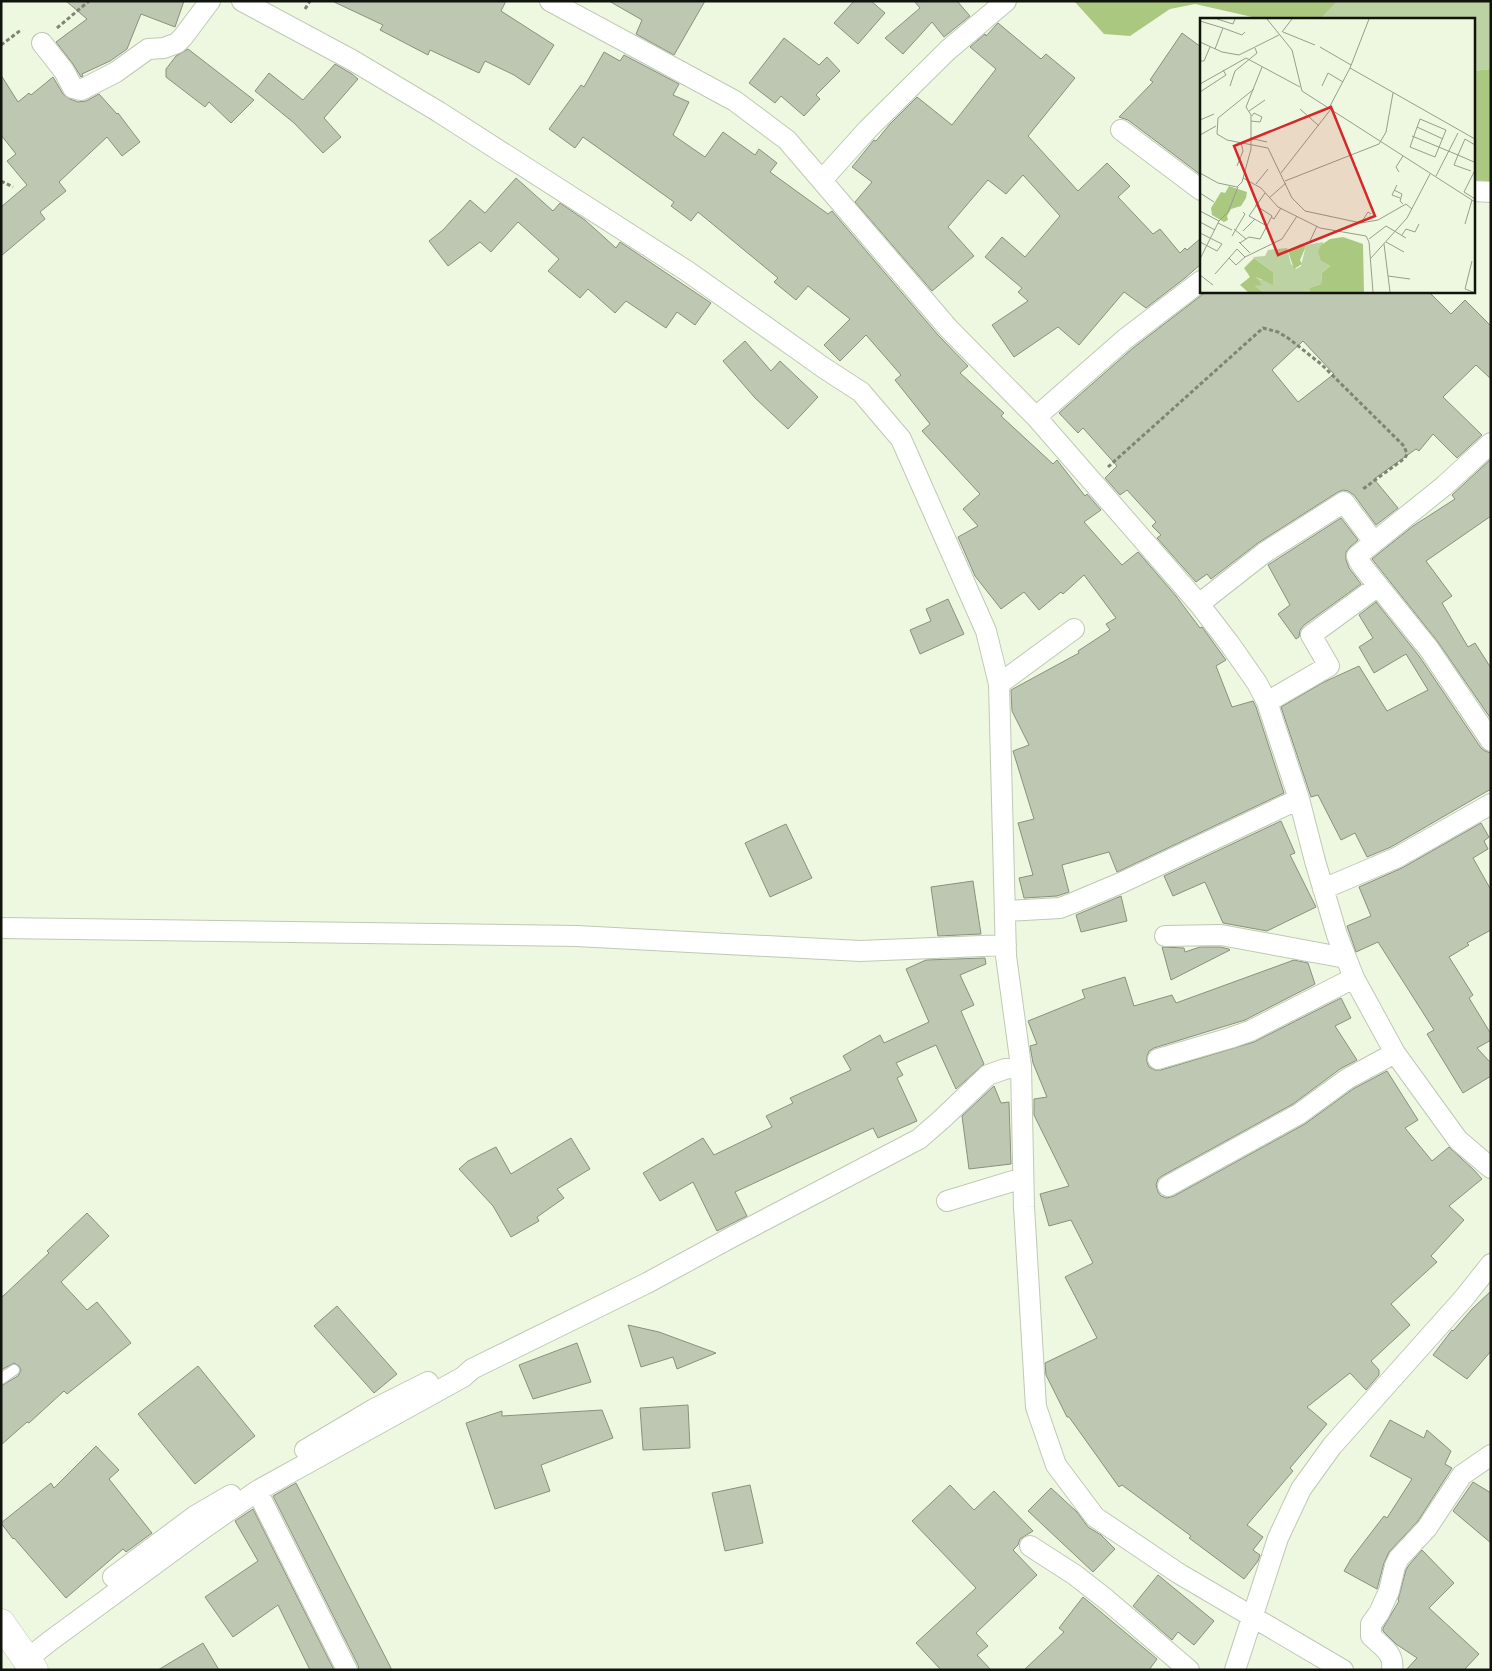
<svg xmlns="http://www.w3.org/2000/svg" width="1492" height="1671" viewBox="0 0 1492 1671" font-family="Lato,sans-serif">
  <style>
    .green { fill: #bdd2a2 }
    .forest { fill: #abc881 }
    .building { fill: #bec7b1; stroke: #88917d; fill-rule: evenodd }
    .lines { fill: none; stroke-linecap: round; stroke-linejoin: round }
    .service-casing { stroke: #bfc9b3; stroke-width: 12 }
    .minor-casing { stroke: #bfc9b3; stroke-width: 22 }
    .primary-casing { stroke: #bfc9b3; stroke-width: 29 }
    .path { stroke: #7e8575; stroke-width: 3; stroke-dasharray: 4 2.5; stroke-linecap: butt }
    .service { stroke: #fff; stroke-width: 10 }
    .minor { stroke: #fff; stroke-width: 20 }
    .primary { stroke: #fff; stroke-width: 28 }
    .inset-road { fill: none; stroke: #969d8c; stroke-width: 1 }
    .view { fill: #d62828; fill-opacity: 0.15; stroke: #d62828; stroke-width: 2.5 }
    .inset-edge { fill: none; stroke: #11140c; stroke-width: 2.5 }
  </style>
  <rect width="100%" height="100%" fill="#eef8e1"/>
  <path class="green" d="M 1335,1 L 1491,1 L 1491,69 L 1473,71 L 1473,19 L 1320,19 Z"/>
  <path class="forest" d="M 1074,1 L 1335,1 L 1336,2 L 1320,19 L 1261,19 L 1195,4 L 1170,9 L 1130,36 L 1104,34 Z
    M 1491,69 L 1491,197 L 1477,202 L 1473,201 L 1473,71 Z"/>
  <path class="building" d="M 66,1 L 184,1 L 175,27 L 141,14 L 127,49 L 110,61 L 82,74 L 83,76 L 81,77 L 73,64 L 56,42 L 87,19 Z
    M 332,1 L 506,1 L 501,11 L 554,45 L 529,85 L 514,75 L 485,61 L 479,73 L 430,50 L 428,55 L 380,30 L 383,25 Z
    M 609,1 L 705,1 L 674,55 L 636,34 L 642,20 Z
    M 854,1 L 871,1 L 885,13 L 858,44 L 834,23 Z
    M 914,1 L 957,1 L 970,16 L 944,37 L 932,22 L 903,54 L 885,38 L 920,8 Z
    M 998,23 L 1041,59 L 1046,54 L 1075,78 L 1028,136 L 1078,191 L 1107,163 L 1130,186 L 1118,197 L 1153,234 L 1160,229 L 1180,253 L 1185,248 L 1187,250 L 1201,238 L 1201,264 L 1185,278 L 1146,308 L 1124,292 L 1079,345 L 1058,327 L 1014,357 L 992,325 L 1028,301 L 1018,292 L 1022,288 L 985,257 L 1002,237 L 1025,257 L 1060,216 L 1023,175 L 1006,194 L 988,180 L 948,227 L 974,256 L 932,291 L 855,202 L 872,182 L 852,167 L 874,140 L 876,141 L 890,124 L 917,97 L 952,125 L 996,69 L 970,47 L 985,34 L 986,36 Z
    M 1182,33 L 1201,47 L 1201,175 L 1128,120 L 1119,117 L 1153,82 L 1150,80 Z
    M 784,38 L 819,65 L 827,57 L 840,71 L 816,95 L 820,99 L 804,116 L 781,96 L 775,103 L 749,83 Z
    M 188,49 L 254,100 L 231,123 L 209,102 L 205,107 L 166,77 L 166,69 L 176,56 Z
    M 604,52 L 620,61 L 624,55 L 679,84 L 673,95 L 689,102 L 673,135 L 705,157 L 723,132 L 755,155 L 759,149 L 777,163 L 770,172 L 828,214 L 832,211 L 938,335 L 968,366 L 960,373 L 1004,413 L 1001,416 L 1053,464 L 1057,460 L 1085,496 L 1087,494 L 1101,510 L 1084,522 L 1122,565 L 1138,552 L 1176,596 L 1200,628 L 1202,627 L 1226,660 L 1216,666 L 1232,707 L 1253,701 L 1256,707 L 1284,793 L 1117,872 L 1109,852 L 1062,865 L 1069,892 L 1057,896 L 1024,898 L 1019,878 L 1033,875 L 1018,823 L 1034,819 L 1013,751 L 1029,745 L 1012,711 L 1011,690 L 1079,653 L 1078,651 L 1110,630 L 1106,624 L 1116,618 L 1084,575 L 1063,594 L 1061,592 L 1039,610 L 1024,592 L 1001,609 L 975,576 L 958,537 L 978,526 L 963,509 L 980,494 L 922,431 L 930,424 L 895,380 L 901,375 L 866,335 L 840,361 L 824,345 L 850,319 L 808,286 L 796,300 L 774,282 L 778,278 L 698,212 L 691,221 L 671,206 L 674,202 L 583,137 L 575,148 L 549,129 L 581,85 L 584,87 Z
    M 335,64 L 352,74 L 358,79 L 324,118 L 341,137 L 323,153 L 294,123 L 255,91 L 269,73 L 303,100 Z
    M 1,75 L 18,102 L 29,93 L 31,95 L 53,77 L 63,94 L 70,99 L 78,102 L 86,101 L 99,94 L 117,114 L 118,113 L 140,142 L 122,156 L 107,137 L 59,182 L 66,191 L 40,212 L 45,219 L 1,256 L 1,207 L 27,185 L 7,161 L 16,154 L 1,135 Z
    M 516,178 L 553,211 L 560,203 L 585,220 L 616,248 L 620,242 L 711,303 L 695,325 L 677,312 L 666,328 L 626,301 L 615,313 L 588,289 L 580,298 L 548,271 L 559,259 L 518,222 L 491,252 L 480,242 L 448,266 L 429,241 L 443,230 L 470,200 L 485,213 Z
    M 1207,291 L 1428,291 L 1451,314 L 1465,300 L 1491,326 L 1491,379 L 1476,365 L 1443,397 L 1482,435 L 1457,458 L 1433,434 L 1419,451 L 1416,449 L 1374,479 L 1398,508 L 1376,525 L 1354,495 L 1348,491 L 1343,490 L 1338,492 L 1258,543 L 1211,579 L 1207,574 L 1196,582 L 1157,538 L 1161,535 L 1152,526 L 1156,522 L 1127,490 L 1120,495 L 1105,478 L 1117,466 L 1083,428 L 1078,433 L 1059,413 L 1133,348 ZM 1303,341 L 1334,374 L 1298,402 L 1272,370 Z
    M 745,341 L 771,371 L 780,361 L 818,397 L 788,429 L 755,398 L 723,361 Z
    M 1491,459 L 1491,516 L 1426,561 L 1452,596 L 1442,603 L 1468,647 L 1475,643 L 1491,668 L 1491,719 L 1438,642 L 1372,559 L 1413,526 L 1455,499 L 1452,495 Z
    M 1341,518 L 1358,540 L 1350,547 L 1346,552 L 1346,560 L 1349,568 L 1361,584 L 1304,625 L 1300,630 L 1299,637 L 1296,639 L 1278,614 L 1290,605 L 1268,565 Z
    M 948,599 L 964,634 L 920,654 L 910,630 L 931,621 L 926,609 Z
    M 1376,602 L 1419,656 L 1481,748 L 1485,751 L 1491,753 L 1491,789 L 1391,847 L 1367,857 L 1355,833 L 1341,840 L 1318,795 L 1311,797 L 1281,707 L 1324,682 L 1359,666 L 1387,711 L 1428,690 L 1406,654 L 1374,673 L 1359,647 L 1373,638 L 1359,615 Z
    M 1281,821 L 1295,853 L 1290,855 L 1316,907 L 1267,931 L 1223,923 L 1205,882 L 1173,896 L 1164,876 Z
    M 1481,823 L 1489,837 L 1484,841 L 1488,849 L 1473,858 L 1491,890 L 1491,930 L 1467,943 L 1469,945 L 1449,957 L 1473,995 L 1469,998 L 1491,1034 L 1491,1040 L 1477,1048 L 1491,1063 L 1491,1076 L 1463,1093 L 1427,1034 L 1434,1030 L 1378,942 L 1356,952 L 1347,926 L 1371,916 L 1359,887 L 1402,868 Z
    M 786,824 L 812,878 L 770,897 L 745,843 Z
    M 973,881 L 981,934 L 938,936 L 931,887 Z
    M 1121,896 L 1127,921 L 1081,932 L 1076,915 Z
    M 1162,947 L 1184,948 L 1185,952 L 1200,947 L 1220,947 L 1229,949 L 1230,950 L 1171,980 Z
    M 985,958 L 986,964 L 960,975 L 974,1005 L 961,1011 L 984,1064 L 956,1089 L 936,1045 L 896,1063 L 903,1075 L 897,1078 L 917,1121 L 878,1138 L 873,1128 L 735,1192 L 747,1216 L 717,1231 L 693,1182 L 660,1201 L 643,1173 L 703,1138 L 714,1155 L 772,1127 L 766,1116 L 793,1103 L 790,1098 L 851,1070 L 843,1056 L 880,1035 L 884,1043 L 929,1022 L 906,969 L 926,960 Z
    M 1294,960 L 1308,963 L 1315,984 L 1245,1020 L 1154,1048 L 1149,1051 L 1147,1056 L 1147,1062 L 1149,1067 L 1155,1070 L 1161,1070 L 1254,1042 L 1341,998 L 1351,1018 L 1335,1026 L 1357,1060 L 1340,1069 L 1293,1104 L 1162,1176 L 1158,1179 L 1156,1185 L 1158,1192 L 1161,1196 L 1167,1198 L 1174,1196 L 1305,1124 L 1353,1089 L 1387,1071 L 1418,1120 L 1405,1128 L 1432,1161 L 1449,1147 L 1474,1170 L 1482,1179 L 1449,1206 L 1464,1220 L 1431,1256 L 1437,1262 L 1391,1304 L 1410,1325 L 1371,1361 L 1379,1370 L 1379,1375 L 1366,1390 L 1350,1373 L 1307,1407 L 1327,1424 L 1290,1468 L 1293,1471 L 1247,1525 L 1263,1537 L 1253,1550 L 1260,1555 L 1258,1561 L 1244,1579 L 1189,1538 L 1191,1536 L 1122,1485 L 1119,1487 L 1069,1417 L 1067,1417 L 1046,1375 L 1045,1363 L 1097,1338 L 1065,1277 L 1093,1263 L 1071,1220 L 1049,1226 L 1040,1194 L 1069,1186 L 1034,1115 L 1034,1099 L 1047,1097 L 1033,1063 L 1030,1046 L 1037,1044 L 1028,1021 L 1085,998 L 1082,990 L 1125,977 L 1134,1006 L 1172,995 L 1176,1003 Z
    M 994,1086 L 1001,1103 L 1009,1102 L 1011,1164 L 969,1169 L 962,1116 Z
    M 571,1138 L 590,1169 L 557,1189 L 564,1198 L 537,1217 L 539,1221 L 511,1237 L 493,1206 L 459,1169 L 468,1161 L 496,1147 L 511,1174 Z
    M 87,1213 L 109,1236 L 61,1282 L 87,1310 L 97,1302 L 131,1343 L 67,1394 L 64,1391 L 29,1423 L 27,1422 L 1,1445 L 1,1386 L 18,1376 L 21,1370 L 19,1366 L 14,1363 L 1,1370 L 1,1298 L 49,1253 L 47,1251 Z
    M 1491,1291 L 1491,1351 L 1467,1379 L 1433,1355 L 1452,1330 L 1453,1331 L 1472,1309 Z
    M 337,1306 L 397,1374 L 374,1393 L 314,1326 Z
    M 628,1325 L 659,1332 L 716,1353 L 677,1369 L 673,1357 L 641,1367 Z
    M 577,1343 L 591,1382 L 533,1399 L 519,1365 Z
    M 198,1366 L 255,1436 L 195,1484 L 138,1414 Z
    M 688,1405 L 690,1448 L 643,1450 L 640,1408 Z
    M 602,1410 L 613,1438 L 541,1465 L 550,1491 L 495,1509 L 466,1423 L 502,1411 L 502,1416 Z
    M 1390,1420 L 1424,1438 L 1427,1430 L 1451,1451 L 1445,1464 L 1452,1468 L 1418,1521 L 1389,1552 L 1384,1563 L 1377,1589 L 1344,1571 L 1351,1559 L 1384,1516 L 1387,1518 L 1412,1479 L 1370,1456 Z
    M 96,1446 L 119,1470 L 109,1479 L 152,1533 L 126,1552 L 123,1549 L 66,1598 L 14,1538 L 13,1539 L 1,1523 L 51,1483 L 54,1488 Z
    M 1473,1482 L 1491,1493 L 1491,1543 L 1453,1511 Z
    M 296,1483 L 392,1670 L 359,1670 L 358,1665 L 273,1496 Z
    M 750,1485 L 763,1543 L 725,1551 L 712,1493 Z
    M 950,1485 L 974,1510 L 994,1491 L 1033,1531 L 1020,1539 L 1018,1545 L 1013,1550 L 1037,1575 L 976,1633 L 988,1646 L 977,1655 L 991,1670 L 941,1670 L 916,1643 L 976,1588 L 912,1521 Z
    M 1051,1488 L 1077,1512 L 1088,1527 L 1101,1535 L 1115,1549 L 1093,1572 L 1028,1511 Z
    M 253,1509 L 334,1670 L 310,1670 L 278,1605 L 233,1637 L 205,1597 L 258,1561 L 235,1521 Z
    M 1422,1550 L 1454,1583 L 1429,1608 L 1479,1654 L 1464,1670 L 1406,1670 L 1417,1658 L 1396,1644 L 1383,1631 L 1383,1628 L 1399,1601 L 1398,1600 L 1406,1570 L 1409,1565 Z
    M 1158,1575 L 1214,1621 L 1194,1645 L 1178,1632 L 1172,1640 L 1133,1606 Z
    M 1083,1597 L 1157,1659 L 1149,1670 L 1024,1670 L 1064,1632 L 1059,1628 Z
    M 203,1643 L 219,1670 L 158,1670 Z"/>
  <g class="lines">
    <defs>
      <path id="service" d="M 1,1379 L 14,1370"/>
      <path id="minor" d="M 242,1 L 352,60 L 439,112 L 687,271 L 824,368 L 861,392 L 901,439 L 986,631 L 999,684 L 1006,956 L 1021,1066 L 1024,1207 L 1036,1407 L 1056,1465 L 1095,1517 L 1178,1573 L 1343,1670
        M 550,1 L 735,101 L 787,140 L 949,329 L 1036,417 L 1199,604 L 1229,643 L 1257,683 L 1267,702 L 1299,799 L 1315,861 L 1337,935 L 1354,978 L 1395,1053 L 1458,1140 L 1491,1168
        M 42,43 L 64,71 L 73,88 L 81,90 L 116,72 L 148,49 L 164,48 L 177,43 L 183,37 L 210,1
        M 1121,130 L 1201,190
        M 822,180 L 868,129 L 948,50 L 1006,1
        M 1473,191 L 1491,192
        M 1036,417 L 1125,339 L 1201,281
        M 1491,443 L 1444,486 L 1357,556 L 1359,561 L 1363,567 L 1429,649 L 1491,741
        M 1199,604 L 1264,553 L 1344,502 L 1374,542
        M 999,684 L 1074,629
        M 1267,702 L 1329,666 L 1311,635 L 1378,586
        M 1323,889 L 1396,858 L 1491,804
        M 1005,911 L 1060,908 L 1073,903 L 1123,882 L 1299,799
        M 1,928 L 577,936 L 860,951 L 1006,945
        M 1165,936 L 1221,935 L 1346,958
        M 1158,1059 L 1230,1038 L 1250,1031 L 1354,978
        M 1168,1186 L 1299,1114 L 1347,1079 L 1395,1053
        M 947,1201 L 1023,1178
        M 305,1450 L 374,1409 L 428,1382
        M 257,1491 L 347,1670
        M 1030,1546 L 1075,1575 L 1107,1600 L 1189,1670
        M 113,1577 L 195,1516 L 231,1495
        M 26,1660 L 50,1641 L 200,1531 L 257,1491 L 463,1377 L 472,1369 L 647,1283 L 732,1237 L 919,1139 L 942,1119 L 988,1075 L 1005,1069 L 1021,1066
        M 1235,1670 L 1278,1538 L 1301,1489 L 1332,1446 L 1464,1298 L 1491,1264
        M 1392,1670 C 1395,1653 1381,1646 1371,1636 L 1371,1624 L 1379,1613 L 1389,1591 L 1395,1566 L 1399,1558 L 1427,1528 L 1462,1475 L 1491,1455"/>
      <path id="primary" d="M 1,1623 L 34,1670"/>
    </defs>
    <use href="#service" class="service-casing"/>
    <use href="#minor" class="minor-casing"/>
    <use href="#primary" class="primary-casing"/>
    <path class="path" d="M 305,9 L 310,1
      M 57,28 L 89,1
      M 1,45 L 21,30
      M 1,181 L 13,187
      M 1108,467 L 1263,328 L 1278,332 L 1288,338 L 1321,364 L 1404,446 L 1407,454 L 1405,458 L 1363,489"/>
    <use href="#service" class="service"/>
    <use href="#minor" class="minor"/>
    <use href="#primary" class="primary"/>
  </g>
  <g transform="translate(1200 18)">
    <rect width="275" height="275" fill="#eef8e1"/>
    <path d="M 123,224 L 121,243 L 130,248 L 122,255 L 121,266 L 109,270 L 110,274 L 63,274 L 55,268 L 60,267 L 56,259 L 61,262 L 73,259 L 73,254 L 53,239 L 65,238 L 68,232 L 87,230 L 91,246 L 96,251 L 101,248 L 106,227 Z" fill="#bdd2a2"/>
    <path d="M 29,168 L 47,174 L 46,180 L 41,188 L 31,191 L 27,198 L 28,202 L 24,204 L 12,197 L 11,190 L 21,174 L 25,175 ZM 143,219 L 163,226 L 164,274 L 110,274 L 109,270 L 121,266 L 122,255 L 130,248 L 121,243 L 118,233 L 121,227 L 130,221 ZM 101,226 L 106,228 L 100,242 L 102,246 L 94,251 L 88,233 ZM 54,240 L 73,254 L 73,267 L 56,259 L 62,267 L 55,268 L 63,274 L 48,274 L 40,267 L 50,259 L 44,250 Z" fill="#abc881"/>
    <path class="inset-road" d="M 17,1 L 33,6 L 35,1M 67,1 L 92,32 L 102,73 L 275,184M 0,3 L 23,10 L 15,31M 23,10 L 42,17 L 45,14M 82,14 L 92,1M 83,14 L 115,27M 0,24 L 22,34 L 39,37 L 79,17M 120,29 L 151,47M 0,43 L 4,43 L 10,29M 150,50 L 275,121M 0,66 L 46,40 L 100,69M 30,68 L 35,53 L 57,35 L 55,30M 122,68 L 128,55 L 143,64M 54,71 L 18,100 L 17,116 L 27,122 L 68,130 L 92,180 L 105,193 L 161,205 L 178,202 L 206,186 L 212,191M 0,74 L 26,57 L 23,52M 129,90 L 150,50 L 169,1M 100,91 L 119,108M 49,93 L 65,82M 220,101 L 246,112 L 235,139 L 210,129 ZM 0,102 L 14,96M 51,103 L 60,104 L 62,99 L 54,95 L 52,98M 217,109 L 243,121M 0,117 L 16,108M 212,118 L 258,137 L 265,121 L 275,127M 50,120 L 67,124M 37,148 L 43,133 L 41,124M 275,152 L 264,174 L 275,181M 271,153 L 254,147 L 258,137 L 274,144 L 275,141M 199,154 L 196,149 L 203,138M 0,155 L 18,165 L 37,169 L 42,164 L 51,131 L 51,97 L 46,89 L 62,49M 81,155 L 131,91M 236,158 L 258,115M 43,160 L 61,170 L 78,189 L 120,210 L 166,218 L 169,224 L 173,274M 85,163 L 179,126 L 186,114 L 193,75M 56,166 L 68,151M 197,167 L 192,177 L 200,180M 194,172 L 202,176 L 200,183 L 203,186M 0,175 L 14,184M 65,175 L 49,198 L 67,208M 69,180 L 86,165M 0,193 L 19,203M 71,199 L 74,201 L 81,190M 0,204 L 15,212M 18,205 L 32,212M 161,205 L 168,194 L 171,196M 265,206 L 272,182M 34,211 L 46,221M 43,213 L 55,201M 0,215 L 22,226 L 17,233 L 0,224M 202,217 L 206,211 L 215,214 L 219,206M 32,218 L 45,196 L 43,194M 169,221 L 186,208 L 206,220M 39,224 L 50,235M 186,224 L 204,234M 40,225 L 49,219 L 60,221 L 72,198 L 55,187M 109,225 L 117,208M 184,226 L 190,274M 29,240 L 36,247 L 45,239M 171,240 L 207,200 L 230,156M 0,241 L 19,203 L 28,194 L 38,169M 272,243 L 265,271 L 273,274M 15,256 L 37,231 L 45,239 L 82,221 L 97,198M 0,257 L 13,267M 188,258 L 210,261"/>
    <path class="view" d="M 131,89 L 175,198 L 78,237 L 34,128 Z"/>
    <rect width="275" height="275" class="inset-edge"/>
  </g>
  <rect width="1492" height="1671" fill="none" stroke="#11140c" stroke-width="5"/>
</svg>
